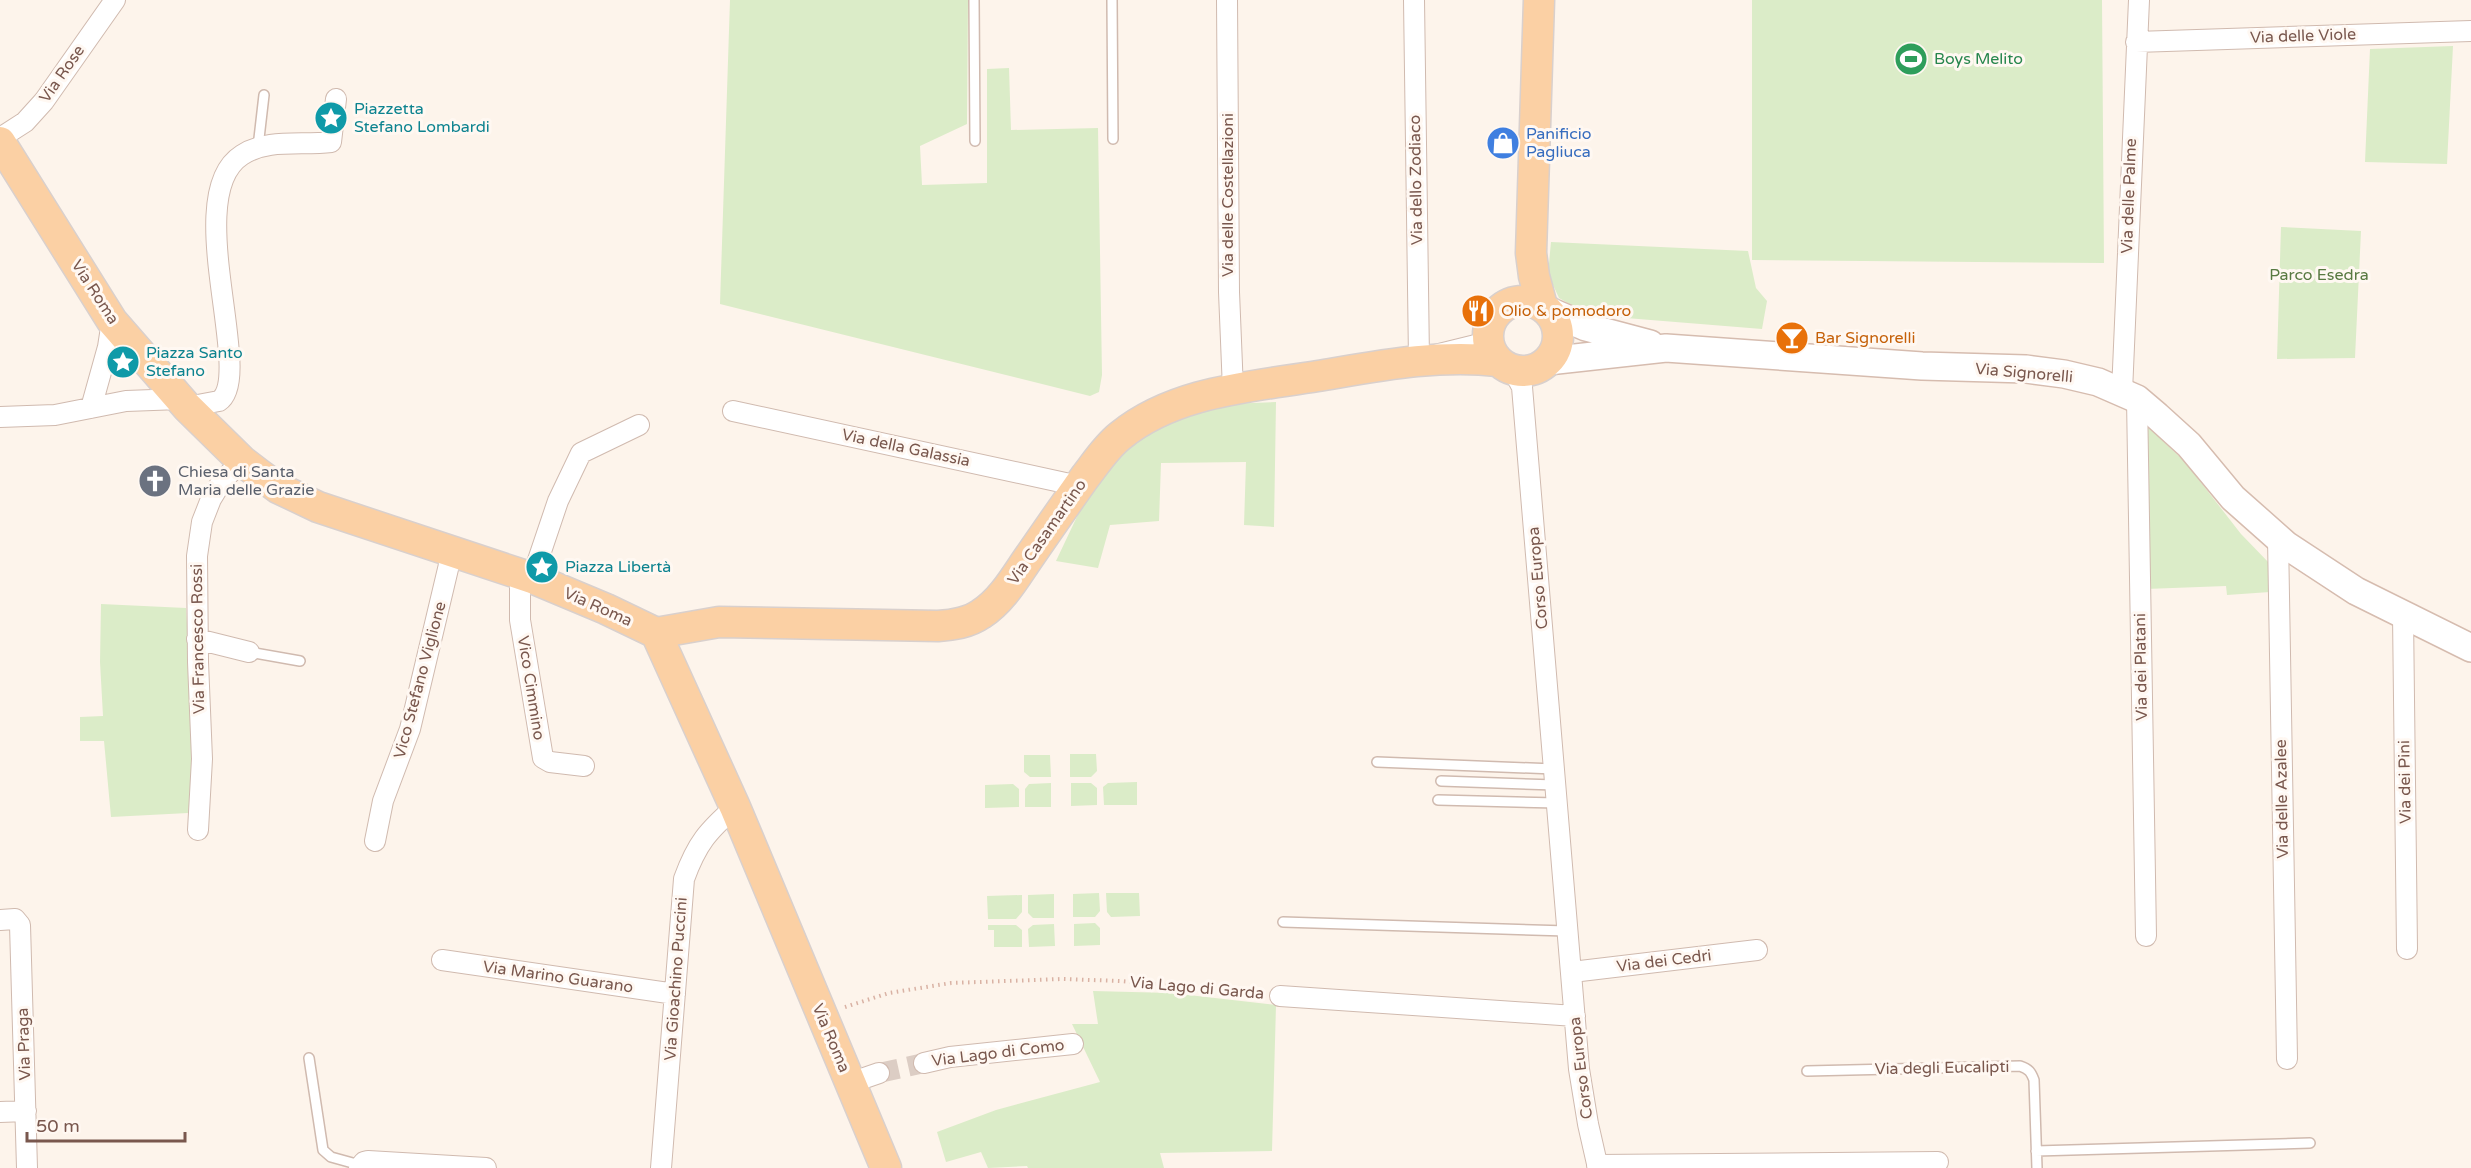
<svg xmlns="http://www.w3.org/2000/svg" width="2471" height="1168" viewBox="0 0 2471 1168" font-family="'Varela Round',sans-serif">
  <style>
    .green { fill: #dbecc8 }
    .lines { fill: none; stroke-linecap: round; stroke-linejoin: round }
    .street-tunnel { stroke: #dccdc4; stroke-width: 20; stroke-dasharray: 20 10; stroke-linecap: butt }
    .lane-casing { stroke: #d0baaf; stroke-width: 12 }
    .street-casing { stroke: #d0baaf; stroke-width: 22 }
    .secondary-casing { stroke: #d6bcaf; stroke-width: 30 }
    .primary-casing { stroke: #d9d0cd; stroke-width: 33 }
    .path { stroke: #d9b2a4; stroke-width: 4; stroke-dasharray: 1.5 4.5; stroke-linecap: butt }
    .lane { stroke: #fff; stroke-width: 9 }
    .street { stroke: #fff; stroke-width: 20 }
    .secondary { stroke: #fff; stroke-width: 27 }
    .primary { stroke: #fbd0a4; stroke-width: 30 }
    .labels { text-anchor: middle; dominant-baseline: central; stroke-width: 6; stroke-linejoin: round; paint-order: stroke }
    .street-label { font-size: 16px; fill: #79574d; stroke: #fff8f2 }
    .leisure-label { font-size: 16px; fill: #27864d; stroke: #fff8f2; text-anchor: start }
    .culture-label { font-size: 16px; fill: #0d838f; stroke: #fff8f2; text-anchor: start }
    .shop-label { font-size: 16px; fill: #366cbe; stroke: #fff8f2; text-anchor: start }
    .park-label { font-size: 16px; fill: #587941; stroke: #fff8f2 }
    .food-label { font-size: 16px; fill: #c56008; stroke: #fff8f2; text-anchor: start }
    .worship-label { font-size: 16px; fill: #5b616d; stroke: #fff8f2; text-anchor: start }
  </style>
  <rect width="100%" height="100%" fill="#fdf4eb"/>
  <path class="green" d="M 730,0 L 968,0 L 967,124 L 920,146 L 922,185 L 987,183 L 987,69 L 1009,68 L 1011,130 L 1098,128 L 1102,375 L 1099,392 L 1090,396 L 720,304 Z
    M 1752,0 L 2102,0 L 2104,263 L 1752,260 Z
    M 2453,46 L 2447,164 L 2365,162 L 2370,49 Z
    M 2281,227 L 2361,231 L 2355,358 L 2277,359 Z
    M 1551,242 L 1748,251 L 1756,288 L 1767,301 L 1762,329 L 1589,315 L 1559,298 L 1548,274 Z
    M 1276,402 L 1274,527 L 1244,525 L 1246,462 L 1161,463 L 1159,521 L 1110,525 L 1098,568 L 1056,561 L 1082,506 L 1127,446 L 1178,417 L 1226,404 Z
    M 2142,421 L 2185,462 L 2241,534 L 2272,566 L 2270,592 L 2227,595 L 2226,586 L 2146,589 Z
    M 101,604 L 186,608 C 190,675 199,746 188,813 L 111,817 L 104,741 L 80,741 L 80,717 L 103,716 L 100,662 Z
    M 1070,754 L 1096,754 L 1097,771 L 1091,777 L 1070,777 Z
    M 1024,755 L 1050,755 L 1051,777 L 1030,777 L 1024,772 Z
    M 1137,782 L 1137,805 L 1104,805 L 1103,787 L 1108,783 Z
    M 1051,783 L 1051,807 L 1025,807 L 1025,789 L 1029,784 Z
    M 1071,783 L 1091,783 L 1097,788 L 1097,805 L 1071,806 Z
    M 1013,784 L 1019,789 L 1019,807 L 985,808 L 985,785 Z
    M 1099,893 L 1100,911 L 1095,917 L 1073,917 L 1073,894 Z
    M 1106,893 L 1139,893 L 1140,916 L 1111,917 L 1107,912 Z
    M 1054,894 L 1054,918 L 1033,918 L 1028,913 L 1028,895 Z
    M 1022,895 L 1022,912 L 1016,919 L 988,919 L 987,896 Z
    M 1095,923 L 1100,928 L 1100,945 L 1074,946 L 1074,924 Z
    M 1054,924 L 1055,946 L 1029,947 L 1028,929 L 1033,925 Z
    M 988,925 L 1016,925 L 1022,930 L 1022,947 L 994,947 L 994,930 L 988,930 Z
    M 1093,991 L 1171,993 L 1276,1005 L 1272,1151 L 1160,1153 L 1164,1168 L 1028,1168 L 1027,1166 L 988,1168 L 981,1152 L 946,1162 L 937,1132 L 996,1110 L 1100,1082 L 1072,1024 L 1098,1024 Z"/>
  <g class="lines">
    <path class="street-tunnel" d="M 879,1073 L 924,1063"/>
    <defs>
      <path id="lane" d="M 974,0 L 975,141
        M 1112,0 L 1113,139
        M 258,147 L 264,95
        M 249,652 L 300,661
        M 1377,762 L 1554,769
        M 1441,781 L 1555,785
        M 1438,800 L 1557,803
        M 1283,922 L 1567,931
        M 309,1058 L 323,1150 L 331,1157 L 360,1165
        M 1807,1071 L 2020,1066 C 2029,1069 2031,1072 2034,1080 L 2037,1168
        M 2036,1151 L 2310,1143"/>
      <path id="street" d="M 1227,0 L 1229,292 L 1233,390
        M 1414,0 L 1419,359 L 1488,342
        M 2136,42 L 2471,31
        M 0,138 L 25,122 L 44,101 L 115,0
        M 1513,370 L 1522,387 L 1579,1069 L 1588,1124 L 1598,1168
        M 2122,392 L 2139,0
        M 2137,399 L 2146,936
        M 187,407 L 219,401 C 256,377 179,195 242,155 C 268,138 302,146 331,142 L 336,99
        M 91,408 L 108,347 L 112,321
        M 733,411 L 1079,486
        M 0,417 L 55,415 L 126,401 L 180,399
        M 2278,538 L 2287,1059
        M 520,575 L 520,620 L 543,758 L 550,762 L 584,766
        M 532,578 L 558,501 L 581,453 L 639,425
        M 2403,615 L 2407,949
        M 197,639 L 249,652
        M 198,830 L 202,759 L 198,662 L 197,556 L 202,522 L 211,499 L 222,481 L 242,461
        M 375,841 L 383,801 L 410,729 L 452,552
        M 0,920 L 15,919 L 20,925 L 27,1168
        M 442,960 L 675,994
        M 1572,972 L 1757,950
        M 1280,996 L 1575,1016
        M 924,1063 L 950,1057 L 1073,1044
        M 850,1083 L 879,1073
        M 0,1112 L 26,1111
        M 1597,1165 L 1938,1162
        M 359,1168 L 364,1162 L 368,1161 L 486,1168
        M 661,1168 L 684,879 C 697,843 708,831 735,807"/>
      <path id="secondary" d="M 1549,311 L 1586,327 L 1650,344
        M 1548,361 L 1666,348 L 1922,366 L 2026,369 L 2064,374 L 2098,382 L 2137,399 L 2157,416 L 2189,445 L 2233,498 L 2286,545 L 2356,591 L 2471,648"/>
      <path id="primary" d="M 1539,0 L 1531,253 L 1534,276 L 1542,306
        M 0,142 L 112,321 L 187,407 L 242,461 L 259,474 L 278,488 L 318,507 L 532,578 L 606,609 L 656,633 L 735,807 L 886,1168
        M1488 336a35 35 0 1 1 70 0a35 35 0 1 1-70 0Z
        M 656,633 L 719,622 L 938,626 C 953,625 968,623 981,614 C 1000,602 1013,581 1025,563 C 1045,534 1065,505 1085,477 C 1096,463 1106,447 1120,436 C 1175,391 1251,387 1318,376 C 1378,366 1437,354 1498,361"/>
    </defs>
    <use href="#lane" class="lane-casing"/>
    <use href="#street" class="street-casing"/>
    <use href="#secondary" class="secondary-casing"/>
    <use href="#primary" class="primary-casing"/>
    <path class="path" d="M 845,1007 L 889,993 L 951,983 L 1062,979 L 1121,981 L 1263,994"/>
    <use href="#lane" class="lane"/>
    <use href="#street" class="street"/>
    <use href="#secondary" class="secondary"/>
    <use href="#primary" class="primary"/>
  </g>
  <defs>
    <symbol id="stadium-disc" viewBox="-11 -11 22 22"><circle r="9.5" fill="#2e9e5b" stroke="#fff8f2"/><path d="M0-5a6.5 5 0 1 0 0 10a6.5 5 0 1 0 0-10ZM-3.5-1.8h7v3.6h-7Z" fill="#fff"/></symbol>
    <symbol id="sight-disc" viewBox="-11 -11 22 22"><circle r="9.5" fill="#0f9aa8" stroke="#fff8f2"/><path d="M0-6L1.8-2.2L6-1.7L2.9 1.2L3.7 5.4L0 3.3L-3.7 5.4L-2.9 1.2L-6-1.7L-1.8-2.2Z" fill="#fff"/></symbol>
    <symbol id="shop-disc" viewBox="-11 -11 22 22"><circle r="9.5" fill="#3f7fe0" stroke="#fff8f2"/><path d="M-5-2.5h2.3a2.7 3.5 0 0 1 5.4 0H5L5.5 6h-11ZM-1.5-2.5h3a1.5 2.3 0 0 0-3 0Z" fill="#fff"/></symbol>
    <symbol id="restaurant-disc" viewBox="-11 -11 22 22"><circle r="9.5" fill="#e8710a" stroke="#fff8f2"/><path d="M-5-6h1v4h1v-4h1v4h1v-4h1v5L-1.5 .5V6h-2V.5L-5-1ZM5-6V6H3V1.5H1.5Q1.5-4 5-6Z" fill="#fff"/></symbol>
    <symbol id="bar-disc" viewBox="-11 -11 22 22"><circle r="9.5" fill="#e8710a" stroke="#fff8f2"/><path d="M-6-5H6L.8 .8V4.5H3.5V6h-7V4.5H-.8V.8Z" fill="#fff"/></symbol>
    <symbol id="church-disc" viewBox="-11 -11 22 22"><circle r="9.5" fill="#6b7280" stroke="#fff8f2"/><path d="M-1.2-6h2.4v3.5h3.3v2.4h-3.3V6h-2.4V-.1h-3.3v-2.4h3.3Z" fill="#fff"/></symbol>
  </defs>
  <g fill-rule="evenodd">
    <use href="#stadium-disc" x="1892" y="40" width="38" height="38"/>
    <use href="#sight-disc" x="312" y="99" width="38" height="38"/>
    <use href="#shop-disc" x="1484" y="124" width="38" height="38"/>
    <use href="#restaurant-disc" x="1459" y="292" width="38" height="38"/>
    <use href="#bar-disc" x="1773" y="319" width="38" height="38"/>
    <use href="#sight-disc" x="104" y="343" width="38" height="38"/>
    <use href="#church-disc" x="136" y="462" width="38" height="38"/>
    <use href="#sight-disc" x="523" y="548" width="38" height="38"/>
  </g>
  <g class="labels">
    <g class="street-label">
      <text transform="translate(2303 36) rotate(-2)">Via delle Viole</text>
      <text transform="translate(62 74) rotate(-55)">Via Rose</text>
      <text transform="translate(1416 180) rotate(-91)">Via dello Zodiaco</text>
      <text transform="translate(1228 195) rotate(-90)">Via delle Costellazioni</text>
      <text transform="translate(2129 196) rotate(-88)">Via delle Palme</text>
      <text transform="translate(95 292) rotate(57)">Via Roma</text>
      <text transform="translate(2024 373) rotate(5)">Via Signorelli</text>
      <text transform="translate(906 448) rotate(12)">Via della Galassia</text>
      <text transform="translate(1047 532) rotate(-55)">Via Casamartino</text>
      <text transform="translate(1538 578) rotate(-95)">Corso Europa</text>
      <text transform="translate(598 607) rotate(24)">Via Roma</text>
      <text transform="translate(198 639) rotate(-91)">Via Francesco Rossi</text>
      <text transform="translate(2141 667) rotate(-91)">Via dei Platani</text>
      <text transform="translate(420 680) rotate(-75)">Vico Stefano Viglione</text>
      <text transform="translate(531 688) rotate(81)">Vico Cimmino</text>
      <text transform="translate(2405 782) rotate(-91)">Via dei Pini</text>
      <text transform="translate(2282 799) rotate(-91)">Via delle Azalee</text>
      <text transform="translate(1664 961) rotate(-7)">Via dei Cedri</text>
      <text transform="translate(558 977) rotate(8)">Via Marino Guarano</text>
      <text transform="translate(676 979) rotate(-86)">Via Gioachino Puccini</text>
      <text transform="translate(1197 988) rotate(5)">Via Lago di Garda</text>
      <text transform="translate(831 1038) rotate(67)">Via Roma</text>
      <text transform="translate(24 1044) rotate(-92)">Via Praga</text>
      <text transform="translate(998 1053) rotate(-7)">Via Lago di Como</text>
      <text transform="translate(1581 1068) rotate(-97)">Corso Europa</text>
      <text transform="translate(1942 1068) rotate(-1)">Via degli Eucalipti</text>
    </g>
    <g class="leisure-label">
      <text x="1934" y="59">Boys Melito</text>
    </g>
    <g class="culture-label">
      <text x="354" y="109">Piazzetta<tspan x="354" dy="18">Stefano Lombardi</tspan></text>
      <text x="146" y="353">Piazza Santo<tspan x="146" dy="18">Stefano</tspan></text>
      <text x="565" y="567">Piazza Libertà</text>
    </g>
    <g class="shop-label">
      <text x="1526" y="134">Panificio<tspan x="1526" dy="18">Pagliuca</tspan></text>
    </g>
    <g class="park-label">
      <text x="2319" y="275">Parco Esedra</text>
    </g>
    <g class="food-label">
      <text x="1501" y="311">Olio &amp; pomodoro</text>
      <text x="1815" y="338">Bar Signorelli</text>
    </g>
    <g class="worship-label">
      <text x="178" y="472">Chiesa di Santa<tspan x="178" dy="18">Maria delle Grazie</tspan></text>
    </g>
  </g>
  <path d="M27 1132v9h158v-9" fill="none" stroke="#79574d" stroke-width="3"/>
  <text x="36" y="1132" font-size="18" fill="#79574d" stroke="#fff8f2" stroke-width="4.5" paint-order="stroke">50 m</text>
</svg>
